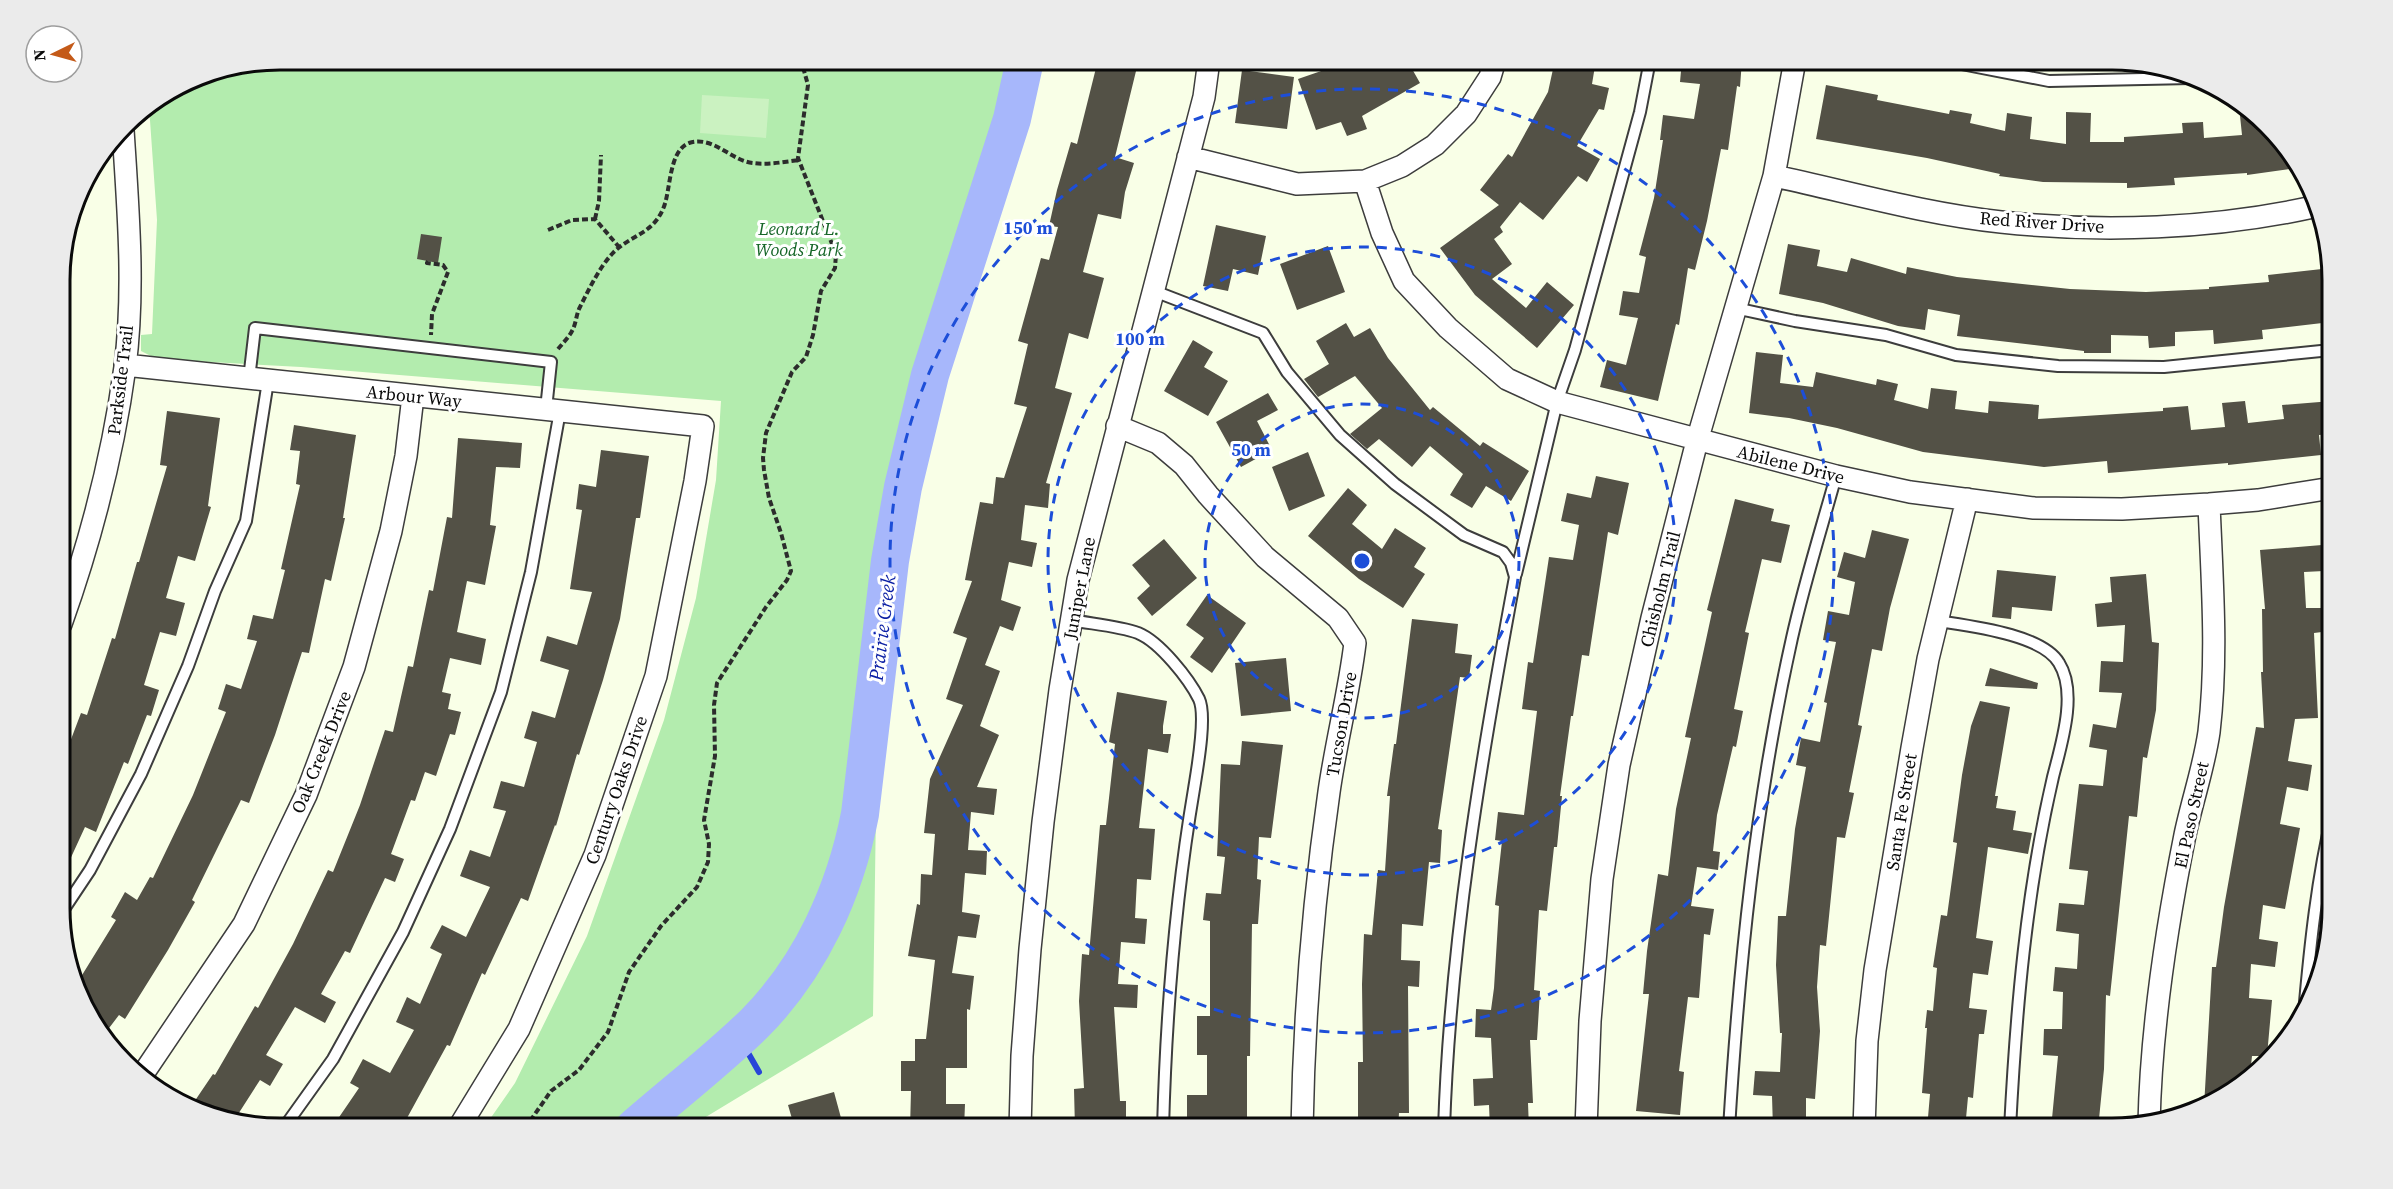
<svg xmlns="http://www.w3.org/2000/svg" width="2393" height="1189" viewBox="0 0 2393 1189" font-family="'Source Serif 4',serif">
  <style>
    .green { fill: #b3ecae }
    .pitch { fill: #cbf2c1 }
    .lines { fill: none; stroke-linecap: round; stroke-linejoin: round }
    .stream { stroke: #2845d8; stroke-width: 6 }
    .river { stroke: #a7b7fb; stroke-width: 38 }
    .building { fill: #535146 }
    .lane-casing { stroke: #3d3d3d; stroke-width: 14 }
    .street-casing { stroke: #3d3d3d; stroke-width: 24 }
    .path { stroke: #2c2c2c; stroke-width: 4; stroke-dasharray: 6 3; stroke-linecap: butt }
    .lane { stroke: #fff; stroke-width: 10 }
    .street { stroke: #fff; stroke-width: 21 }
    .ring { fill: none; stroke: #1d4ed8; stroke-width: 3; stroke-dasharray: 10 8 }
    .labels { text-anchor: middle; dominant-baseline: central; stroke-width: 6; stroke-linejoin: round; paint-order: stroke }
    .street-label { font-size: 18px; fill: #0a0a0a; stroke: #fff }
    .park-label { font-size: 18px; font-style: italic; fill: #166628; stroke: #fff }
    .water-label { font-size: 20px; font-style: italic; fill: #0b1fa4; stroke: #fff }
    .rim { fill: none; stroke: #0a0a0a; stroke-width: 3 }
    .centre { fill: #1d4ed8; stroke: #fff; stroke-width: 3 }
    .ring-label { font-size: 18px; text-anchor: middle; font-weight: bold; fill: #1d4ed8; stroke: #fff; stroke-width: 6; stroke-linejoin: round; paint-order: stroke }
  </style>
  <rect width="100%" height="100%" fill="#f9ffe7"/>
  <path class="green" d="M 280,60 L 1036,60 L 1036,74 L 982,256 L 942,374 L 900,575 L 876,808 L 873,1016 L 686,1129 L 483,1129 L 515,1083 L 587,936 L 664,720 L 696,598 L 716,480 L 721,401 L 301,367 L 157,359 L 141,351 L 141,335 L 152,334 L 157,220 L 149,106 L 196,77 Z"/>
  <path class="pitch" d="M 702,95 L 769,99 L 766,138 L 700,133 Z"/>
  <g class="lines">
    <path class="stream" d="M 739,1037 L 759,1072"/>
    <path class="river" d="M 633,1129 C 673,1094 716,1061 754,1024 C 811,967 845,891 860,814 L 890,561 L 903,487 L 930,375 L 1012,119 L 1025,60"/>
  </g>
  <path class="building" d="M 1098,60 L 1137,67 L 1115,157 L 1134,163 L 1125,192 L 1121,219 L 1098,214 L 1083,272 L 1104,278 L 1088,339 L 1069,333 L 1055,388 L 1072,393 L 1046,483 L 1050,484 L 1048,508 L 1025,505 L 1021,540 L 1037,543 L 1032,567 L 1009,562 L 1001,600 L 1021,607 L 1013,631 L 1000,626 L 985,665 L 1000,671 L 980,726 L 999,735 L 977,787 L 997,789 L 994,815 L 971,812 L 968,850 L 987,851 L 986,875 L 965,873 L 962,912 L 980,915 L 976,938 L 958,936 L 952,973 L 974,976 L 970,1010 L 967,1009 L 967,1068 L 946,1068 L 946,1104 L 965,1104 L 964,1129 L 910,1129 L 911,1091 L 901,1091 L 901,1061 L 915,1061 L 915,1039 L 926,1039 L 935,960 L 908,956 L 917,904 L 920,905 L 921,874 L 932,875 L 935,834 L 924,833 L 930,779 L 963,705 L 946,699 L 967,638 L 953,633 L 972,581 L 965,580 L 980,502 L 993,504 L 996,477 L 1004,478 L 1027,407 L 1014,404 L 1028,344 L 1018,341 L 1041,258 L 1049,260 L 1058,227 L 1049,226 L 1057,190 L 1071,142 L 1077,144 Z
    M 1353,60 L 1407,60 L 1420,83 L 1362,116 L 1367,129 L 1347,136 L 1341,122 L 1316,130 L 1298,79 Z
    M 1555,60 L 1596,60 L 1592,84 L 1609,88 L 1604,110 L 1599,109 L 1577,146 L 1600,159 L 1587,182 L 1578,176 L 1543,220 L 1520,202 L 1500,227 L 1503,232 L 1494,239 L 1512,264 L 1492,279 L 1526,308 L 1547,282 L 1574,305 L 1537,348 L 1475,295 L 1440,248 L 1499,205 L 1480,190 L 1508,154 L 1512,157 L 1548,92 Z
    M 1682,60 L 1742,60 L 1740,87 L 1737,86 L 1728,150 L 1721,149 L 1707,221 L 1695,270 L 1688,268 L 1679,325 L 1676,324 L 1658,401 L 1600,387 L 1607,360 L 1626,365 L 1638,318 L 1619,315 L 1623,291 L 1639,293 L 1646,257 L 1639,255 L 1654,198 L 1663,140 L 1660,140 L 1663,115 L 1694,119 L 1700,84 L 1680,82 Z
    M 1242,70 L 1294,77 L 1287,129 L 1235,123 Z
    M 1826,85 L 1878,95 L 1877,100 L 1949,114 L 1950,110 L 1972,114 L 1970,123 L 2005,131 L 2007,113 L 2032,117 L 2030,139 L 2066,144 L 2066,112 L 2091,113 L 2090,142 L 2124,142 L 2124,137 L 2183,133 L 2182,123 L 2203,122 L 2204,138 L 2242,135 L 2239,106 L 2288,146 L 2297,168 L 2247,175 L 2247,173 L 2174,178 L 2175,185 L 2127,188 L 2127,183 L 2043,182 L 1999,176 L 2000,174 L 1927,158 L 1816,139 Z
    M 1216,225 L 1266,236 L 1258,275 L 1233,269 L 1228,291 L 1203,286 Z
    M 421,234 L 442,237 L 438,263 L 417,259 Z
    M 1788,244 L 1820,250 L 1817,266 L 1847,272 L 1851,258 L 1906,274 L 1907,267 L 1957,277 L 2070,289 L 2146,292 L 2209,289 L 2209,287 L 2269,282 L 2268,275 L 2331,268 L 2331,322 L 2262,330 L 2263,339 L 2214,344 L 2213,330 L 2175,332 L 2175,346 L 2149,348 L 2148,336 L 2111,335 L 2111,353 L 2084,353 L 2084,351 L 1957,336 L 1960,315 L 1928,309 L 1925,330 L 1898,326 L 1823,303 L 1779,294 Z
    M 1328,246 L 1345,292 L 1297,310 L 1280,264 Z
    M 1346,323 L 1354,337 L 1370,328 L 1388,358 L 1430,410 L 1433,407 L 1480,446 L 1483,442 L 1529,471 L 1511,501 L 1486,486 L 1472,508 L 1450,495 L 1463,474 L 1430,446 L 1412,467 L 1379,439 L 1367,449 L 1350,434 L 1382,408 L 1355,376 L 1318,397 L 1304,379 L 1329,364 L 1316,341 Z
    M 1193,340 L 1213,352 L 1204,367 L 1228,381 L 1208,416 L 1164,391 Z
    M 1756,352 L 1783,355 L 1780,383 L 1813,387 L 1816,372 L 1876,385 L 1877,379 L 1898,384 L 1894,400 L 1928,409 L 1931,388 L 1957,391 L 1955,409 L 1988,413 L 1989,401 L 2039,405 L 2038,419 L 2163,411 L 2163,408 L 2188,406 L 2191,430 L 2225,427 L 2222,403 L 2245,401 L 2248,423 L 2284,419 L 2282,405 L 2332,401 L 2332,434 L 2319,435 L 2321,455 L 2228,465 L 2228,463 L 2108,473 L 2107,461 L 2044,467 L 1923,452 L 1837,428 L 1789,418 L 1749,413 Z
    M 1268,393 L 1278,410 L 1257,421 L 1272,450 L 1241,467 L 1216,422 Z
    M 167,411 L 220,418 L 208,506 L 211,507 L 195,561 L 178,556 L 166,598 L 185,603 L 176,636 L 160,632 L 144,685 L 159,690 L 151,716 L 147,715 L 128,764 L 124,762 L 96,832 L 85,827 L 62,877 L 62,763 L 81,713 L 87,715 L 112,638 L 115,639 L 137,562 L 139,562 L 167,466 L 160,465 Z
    M 294,425 L 356,435 L 343,518 L 345,518 L 331,581 L 325,579 L 309,653 L 302,652 L 275,735 L 249,803 L 241,800 L 192,900 L 195,902 L 168,950 L 125,1019 L 119,1015 L 103,1036 L 79,980 L 116,920 L 111,917 L 125,892 L 137,900 L 150,877 L 153,878 L 193,795 L 226,712 L 218,709 L 226,684 L 241,689 L 257,641 L 247,639 L 253,615 L 273,619 L 285,570 L 281,569 L 300,485 L 296,484 L 300,451 L 290,450 Z
    M 458,438 L 522,443 L 520,468 L 496,467 L 490,525 L 496,526 L 485,585 L 467,581 L 457,632 L 486,639 L 481,665 L 450,658 L 442,692 L 451,694 L 448,709 L 461,712 L 455,735 L 450,734 L 436,776 L 425,772 L 415,801 L 411,800 L 391,854 L 404,859 L 395,882 L 385,878 L 350,953 L 345,951 L 321,994 L 336,1002 L 325,1023 L 295,1007 L 266,1055 L 283,1064 L 270,1086 L 260,1080 L 235,1119 L 190,1108 L 213,1074 L 215,1075 L 255,1006 L 258,1008 L 293,944 L 328,870 L 333,872 L 360,805 L 385,730 L 393,732 L 408,666 L 413,667 L 429,590 L 433,591 L 447,517 L 452,518 Z
    M 601,450 L 649,456 L 640,518 L 636,518 L 620,619 L 603,680 L 579,755 L 577,754 L 556,826 L 555,825 L 528,901 L 521,898 L 485,975 L 482,973 L 450,1046 L 447,1045 L 401,1129 L 331,1129 L 359,1088 L 350,1083 L 363,1059 L 390,1073 L 414,1030 L 396,1022 L 407,997 L 420,1004 L 442,954 L 430,948 L 442,925 L 466,937 L 490,887 L 460,876 L 470,850 L 490,857 L 506,811 L 493,808 L 501,781 L 524,787 L 537,742 L 524,738 L 532,711 L 555,718 L 569,670 L 540,661 L 547,636 L 577,645 L 592,592 L 570,589 L 582,510 L 576,509 L 579,484 L 596,487 Z
    M 1308,452 L 1325,496 L 1289,511 L 1272,467 Z
    M 1596,476 L 1629,483 L 1618,535 L 1608,532 L 1589,656 L 1582,655 L 1573,716 L 1571,716 L 1560,796 L 1562,796 L 1557,847 L 1554,847 L 1547,911 L 1539,910 L 1534,990 L 1540,991 L 1537,1040 L 1530,1040 L 1533,1103 L 1528,1103 L 1529,1129 L 1490,1129 L 1489,1105 L 1474,1106 L 1473,1079 L 1493,1078 L 1491,1038 L 1475,1037 L 1476,1009 L 1491,1010 L 1494,988 L 1499,906 L 1495,905 L 1502,841 L 1495,840 L 1498,812 L 1524,815 L 1537,711 L 1522,709 L 1528,662 L 1533,663 L 1549,557 L 1573,560 L 1579,525 L 1561,521 L 1567,493 L 1591,498 Z
    M 1348,488 L 1367,505 L 1352,524 L 1382,549 L 1395,528 L 1426,548 L 1414,567 L 1425,574 L 1403,608 L 1359,579 L 1308,536 Z
    M 1735,499 L 1774,509 L 1771,521 L 1790,525 L 1781,563 L 1762,559 L 1745,632 L 1749,633 L 1734,709 L 1743,711 L 1736,747 L 1733,746 L 1717,815 L 1713,851 L 1720,852 L 1718,870 L 1697,867 L 1691,906 L 1714,909 L 1710,935 L 1704,934 L 1699,998 L 1688,997 L 1679,1071 L 1684,1072 L 1680,1115 L 1636,1111 L 1649,994 L 1643,994 L 1647,951 L 1658,874 L 1668,876 L 1676,809 L 1691,738 L 1685,737 L 1712,612 L 1707,610 Z
    M 1872,530 L 1909,539 L 1890,608 L 1882,651 L 1872,649 L 1858,725 L 1862,726 L 1849,792 L 1854,793 L 1845,838 L 1837,837 L 1826,946 L 1820,945 L 1817,987 L 1820,1031 L 1815,1099 L 1806,1098 L 1806,1129 L 1773,1129 L 1772,1096 L 1753,1095 L 1755,1071 L 1780,1072 L 1782,1033 L 1780,1033 L 1776,965 L 1778,916 L 1786,916 L 1795,829 L 1806,767 L 1796,765 L 1801,738 L 1820,742 L 1827,703 L 1824,702 L 1836,642 L 1823,640 L 1828,611 L 1849,615 L 1855,582 L 1837,577 L 1844,552 L 1865,558 Z
    M 1164,539 L 1197,578 L 1152,616 L 1137,598 L 1150,586 L 1132,565 Z
    M 2322,545 L 2324,571 L 2304,572 L 2306,608 L 2322,608 L 2322,632 L 2314,633 L 2318,718 L 2295,719 L 2288,761 L 2312,765 L 2308,791 L 2287,787 L 2280,824 L 2300,828 L 2285,909 L 2263,905 L 2259,939 L 2278,942 L 2275,967 L 2251,964 L 2249,998 L 2272,1000 L 2267,1056 L 2252,1056 L 2250,1075 L 2235,1092 L 2204,1107 L 2212,967 L 2216,967 L 2224,907 L 2256,727 L 2264,728 L 2261,672 L 2263,672 L 2262,609 L 2265,609 L 2260,550 Z
    M 1997,570 L 2056,576 L 2052,611 L 2012,607 L 2011,619 L 1992,617 Z
    M 2146,574 L 2152,642 L 2159,643 L 2156,710 L 2147,758 L 2143,757 L 2137,817 L 2129,816 L 2110,996 L 2106,995 L 2104,1069 L 2099,1119 L 2089,1118 L 2090,1129 L 2051,1129 L 2058,1056 L 2043,1055 L 2044,1029 L 2062,1029 L 2063,992 L 2053,991 L 2055,967 L 2077,969 L 2079,934 L 2056,931 L 2059,903 L 2084,905 L 2088,871 L 2069,869 L 2079,784 L 2103,786 L 2107,750 L 2089,747 L 2093,724 L 2116,728 L 2122,693 L 2099,692 L 2101,661 L 2123,662 L 2125,625 L 2097,627 L 2095,604 L 2112,602 L 2110,577 Z
    M 1207,595 L 1246,623 L 1212,673 L 1190,657 L 1204,638 L 1186,625 Z
    M 1412,619 L 1458,624 L 1455,653 L 1472,655 L 1469,678 L 1460,677 L 1438,829 L 1442,830 L 1440,863 L 1429,862 L 1423,926 L 1402,924 L 1401,960 L 1420,961 L 1419,987 L 1408,986 L 1409,1113 L 1399,1113 L 1398,1129 L 1358,1129 L 1358,1062 L 1363,1062 L 1362,984 L 1364,934 L 1372,935 L 1378,870 L 1385,871 L 1390,796 L 1387,796 L 1394,744 L 1396,744 Z
    M 1286,658 L 1291,711 L 1241,716 L 1235,663 Z
    M 1990,668 L 2038,683 L 2037,689 L 1985,686 Z
    M 1117,692 L 1167,701 L 1163,726 L 1163,734 L 1171,734 L 1168,753 L 1148,749 L 1139,828 L 1155,829 L 1151,880 L 1137,879 L 1135,918 L 1147,919 L 1145,944 L 1121,942 L 1118,984 L 1138,985 L 1137,1008 L 1114,1007 L 1120,1101 L 1126,1101 L 1126,1129 L 1075,1129 L 1074,1089 L 1084,1088 L 1079,1001 L 1082,954 L 1089,955 L 1100,825 L 1106,825 L 1115,744 L 1109,742 Z
    M 1980,701 L 2010,707 L 1995,796 L 1998,796 L 1996,808 L 2016,811 L 2013,830 L 2032,833 L 2028,854 L 1988,847 L 1976,938 L 1993,941 L 1988,975 L 1973,973 L 1969,1008 L 1987,1010 L 1984,1034 L 1979,1034 L 1973,1098 L 1968,1097 L 1965,1129 L 1927,1129 L 1930,1094 L 1922,1093 L 1927,1028 L 1925,1028 L 1927,1010 L 1933,1011 L 1937,968 L 1933,967 L 1941,915 L 1947,916 L 1957,843 L 1953,842 L 1962,775 L 1971,726 Z
    M 1242,741 L 1283,745 L 1271,838 L 1259,837 L 1257,879 L 1261,880 L 1258,924 L 1252,924 L 1250,1056 L 1247,1056 L 1247,1120 L 1187,1121 L 1187,1095 L 1207,1095 L 1207,1055 L 1197,1055 L 1197,1016 L 1210,1016 L 1210,921 L 1203,920 L 1206,893 L 1221,894 L 1225,857 L 1217,856 L 1221,764 L 1240,765 Z
    M 834,1092 L 844,1129 L 795,1129 L 788,1105 Z"/>
  <g class="lines">
    <defs>
      <path id="lane" d="M 1941,60 L 2049,81 L 2191,78
        M 1154,291 L 1263,333 L 1287,372 L 1340,435 L 1395,484 L 1464,535 L 1503,552 L 1511,563 L 1515,577 C 1481,759 1450,944 1444,1129
        M 1735,308 L 1795,321 L 1886,335 L 1956,355 L 2058,366 L 2164,367 L 2331,350
        M 249,379 L 255,328 L 551,362 L 546,409
        M 1516,574 L 1557,402 L 1575,350 L 1640,112 L 1650,60
        M 1071,620 C 1092,624 1119,626 1138,633 C 1160,642 1189,679 1199,699 C 1207,716 1197,770 1194,789 C 1175,901 1166,1016 1163,1129
        M 1938,621 C 1969,626 2042,634 2059,663 C 2078,693 2061,745 2053,777 C 2026,893 2016,1011 2010,1129
        M 62,912 L 90,870 L 141,774 L 188,666 L 215,591 L 246,521 L 268,381
        M 2304,1013 C 2310,946 2317,878 2333,812
        M 283,1129 L 333,1059 L 403,932 L 450,829 L 501,692 L 531,572 L 560,411
        M 1729,1129 C 1739,964 1756,799 1792,638 C 1804,584 1821,530 1836,476"/>
      <path id="street" d="M 1188,157 L 1297,184 L 1365,181 L 1402,166 L 1435,145 L 1466,114 L 1490,77 L 1495,60
        M 1774,176 C 1849,192 1925,214 2001,222 C 2102,233 2213,229 2313,207
        M 1365,181 L 1382,233 L 1404,281 L 1448,328 L 1507,379 L 1557,402 L 1836,476 L 1910,492 L 2034,508 L 2122,509 L 2209,504 L 2258,500 L 2332,488
        M 125,365 L 703,426 L 695,481 L 656,676 L 595,855 L 519,1029 L 458,1129
        M 1117,426 L 1158,443 L 1184,465 L 1208,495 L 1265,557 L 1338,618 L 1355,643 C 1349,693 1336,742 1329,792 C 1313,903 1304,1016 1302,1129
        M 61,624 C 91,540 113,455 125,367 C 135,289 128,208 123,130
        M 143,1074 L 244,924 L 306,795 L 354,667 L 391,531 L 406,456 L 413,396
        M 2149,1124 C 2151,1027 2166,930 2185,835 C 2192,801 2204,767 2209,732 C 2218,656 2212,581 2209,504
        M 1020,1129 L 1022,1056 L 1030,949 L 1043,822 L 1060,690 L 1078,580 L 1204,97 L 1209,60
        M 1586,1129 L 1590,1021 L 1602,879 L 1619,765 L 1652,618 L 1697,441 L 1774,176 L 1795,60
        M 1864,1129 L 1867,1041 L 1875,970 L 1912,748 L 1928,659 L 1967,499"/>
    </defs>
    <use href="#lane" class="lane-casing"/>
    <use href="#street" class="street-casing"/>
    <path class="path" d="M 595,219 L 599,201 L 601,155
      M 548,230 L 572,220 L 595,219 L 619,247
      M 428,261 L 427,263 L 443,265 L 448,272 L 432,314 L 431,335
      M 558,349 C 563,343 569,337 572,331 C 576,324 576,316 579,309 C 588,291 599,268 612,254 C 628,236 652,235 663,209 C 671,192 668,151 689,143 C 713,135 731,161 753,163 C 768,165 784,162 799,160
      M 527,1129 L 528,1124 L 551,1091 L 579,1070 L 608,1032 L 629,972 L 661,926 L 697,887 L 708,862 L 709,844 L 704,820 L 715,756 L 714,705 L 717,683 L 766,607 L 787,580 L 791,571 L 781,533 L 769,498 L 764,470 L 763,458 L 766,433 L 792,372 L 806,357 L 813,335 L 821,291 L 835,268 L 836,254 L 798,158 L 808,85 L 801,60"/>
    <use href="#lane" class="lane"/>
    <use href="#street" class="street"/>
  </g>
  <g class="ring">
    <circle cx="1362" cy="561" r="157"/>
    <circle cx="1362" cy="561" r="314"/>
    <circle cx="1362" cy="561" r="472"/>
  </g>
  <g class="labels">
    <g class="street-label">
      <text transform="translate(2042 222) rotate(4)">Red River Drive</text>
      <text transform="translate(120 380) rotate(-83)">Parkside Trail</text>
      <text transform="translate(414 396) rotate(6)">Arbour Way</text>
      <text transform="translate(1791 464) rotate(14)">Abilene Drive</text>
      <text transform="translate(1079 588) rotate(-79)">Juniper Lane</text>
      <text transform="translate(1660 589) rotate(-76)">Chisholm Trail</text>
      <text transform="translate(1341 724) rotate(-80)">Tucson Drive</text>
      <text transform="translate(321 752) rotate(-68)">Oak Creek Drive</text>
      <text transform="translate(616 790) rotate(-71)">Century Oaks Drive</text>
      <text transform="translate(1901 812) rotate(-81)">Santa Fe Street</text>
      <text transform="translate(2191 815) rotate(-78)">El Paso Street</text>
    </g>
    <g class="park-label">
      <text x="799" y="228">Leonard L.<tspan x="799" dy="21">Woods Park</tspan></text>
    </g>
    <g class="water-label">
      <text transform="translate(882 628) rotate(-83)">Prairie Creek</text>
    </g>
  </g>
  <path d="M0 0H2393V1189H0ZM280 70H2112A210 210 0 0 1 2322 280V908A210 210 0 0 1 2112 1118H280A210 210 0 0 1 70 908V280A210 210 0 0 1 280 70Z" fill="#ebebeb" fill-rule="evenodd"/>
  <path class="rim" d="M280 70H2112A210 210 0 0 1 2322 280V908A210 210 0 0 1 2112 1118H280A210 210 0 0 1 70 908V280A210 210 0 0 1 280 70Z"/>
  <circle cx="1362" cy="561" r="9" class="centre"/>
  <g class="ring-label">
    <text x="1028" y="234">150 m</text>
    <text x="1140" y="345">100 m</text>
    <text x="1251" y="456">50 m</text>
  </g>
  <g transform="translate(54 54) rotate(265)"><circle r="28" fill="#ffffff" stroke="#9d9d9d" stroke-width="1.5"/>
  <path d="M0-4.5L10 22L0 15L-10 22Z" fill="#c45a18"/>
  <text y="-9" font-size="16" font-weight="bold" text-anchor="middle" fill="#0a0a0a">N</text>
  </g>
</svg>
